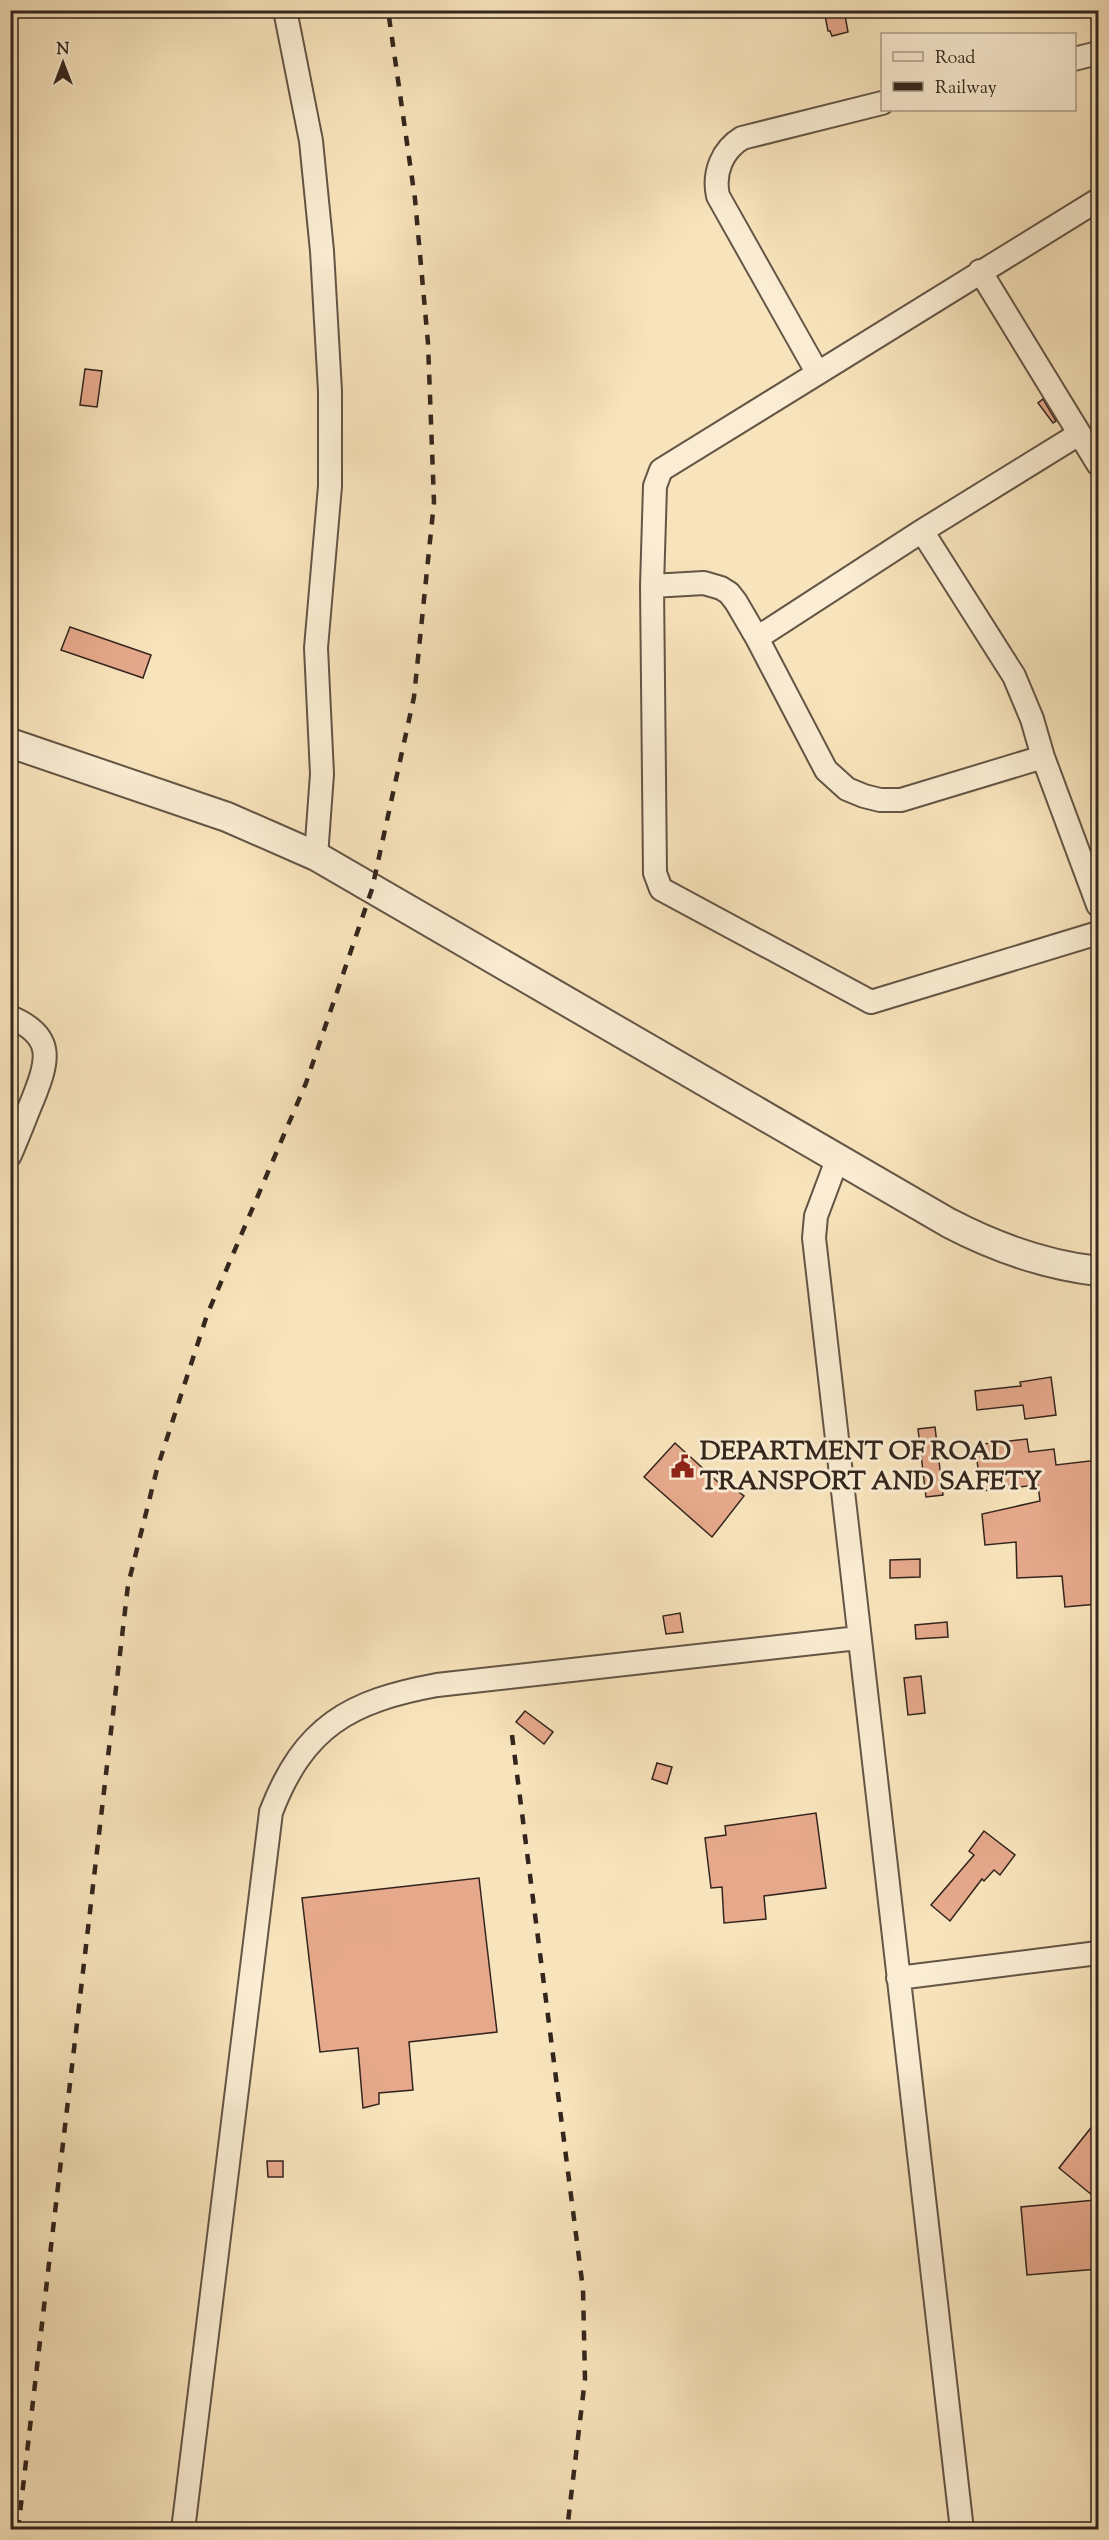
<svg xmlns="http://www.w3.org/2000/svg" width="1109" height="2540" viewBox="0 0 1109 2540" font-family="'Sorts Mill Goudy',serif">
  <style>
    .building { fill: #e6a98c; stroke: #33251d; stroke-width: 1.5 }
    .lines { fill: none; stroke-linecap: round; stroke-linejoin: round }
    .minor-casing { stroke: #645545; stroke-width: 26 }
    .tertiary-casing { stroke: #645545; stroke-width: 32 }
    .minor { stroke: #faedd3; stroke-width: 22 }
    .tertiary { stroke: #faedd3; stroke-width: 28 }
    .rail { stroke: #33251d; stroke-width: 4.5; stroke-dasharray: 10 10; stroke-linecap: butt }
    .labels { text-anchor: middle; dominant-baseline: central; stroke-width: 6; stroke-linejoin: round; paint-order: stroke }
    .poi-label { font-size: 26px; font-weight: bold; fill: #33251d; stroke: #faedd3; text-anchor: start }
  </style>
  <rect width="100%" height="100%" fill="#f8e4bc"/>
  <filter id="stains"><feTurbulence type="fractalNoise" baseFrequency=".00333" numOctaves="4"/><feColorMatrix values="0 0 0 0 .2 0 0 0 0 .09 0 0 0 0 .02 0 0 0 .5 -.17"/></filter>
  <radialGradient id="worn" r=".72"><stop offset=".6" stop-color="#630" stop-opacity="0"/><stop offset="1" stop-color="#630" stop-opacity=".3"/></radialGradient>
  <path class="building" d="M 824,10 L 844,10 L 848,32 L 832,36 L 830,31 L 828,31 Z
    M 85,369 L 102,371 L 97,407 L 80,405 Z
    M 1043,399 L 1056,421 L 1053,423 L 1038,403 Z
    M 70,627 L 151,655 L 143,678 L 61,650 Z
    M 1051,1377 L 1056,1415 L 1025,1419 L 1023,1405 L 977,1410 L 975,1391 L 1021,1386 L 1020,1382 Z
    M 935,1427 L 943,1495 L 926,1497 L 918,1429 Z
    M 1027,1439 L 1029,1452 L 1054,1449 L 1056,1465 L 1098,1460 L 1098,1604 L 1065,1607 L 1062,1576 L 1017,1578 L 1016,1542 L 985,1545 L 982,1514 L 1040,1501 L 1038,1485 L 981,1491 L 975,1445 Z
    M 675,1443 L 728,1491 L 732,1487 L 744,1496 L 712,1537 L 644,1477 Z
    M 920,1559 L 920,1577 L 890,1578 L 890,1560 Z
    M 680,1613 L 683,1632 L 666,1634 L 663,1616 Z
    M 947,1622 L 948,1637 L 916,1639 L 915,1625 Z
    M 921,1676 L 925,1713 L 908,1715 L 904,1678 Z
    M 525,1711 L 553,1732 L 544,1744 L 516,1722 Z
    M 657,1763 L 672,1767 L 667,1784 L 652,1779 Z
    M 816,1813 L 826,1888 L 764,1896 L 766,1919 L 724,1923 L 722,1887 L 711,1888 L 705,1838 L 726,1835 L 725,1826 Z
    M 984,1831 L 1015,1855 L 1000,1875 L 994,1870 L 984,1881 L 982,1879 L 950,1921 L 931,1905 L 974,1855 L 969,1851 Z
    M 479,1878 L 497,2032 L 409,2042 L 413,2090 L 379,2093 L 379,2104 L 363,2108 L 358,2048 L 320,2052 L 302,1898 Z
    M 1098,2119 L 1098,2200 L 1059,2168 Z
    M 267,2161 L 283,2161 L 283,2177 L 268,2177 Z
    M 1095,2200 L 1098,2269 L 1027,2275 L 1021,2207 Z"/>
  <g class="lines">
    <defs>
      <path id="minor" d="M 285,10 L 311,141 L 322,251 L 330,391 L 330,486 L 316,648 L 322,774 L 316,856
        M 1074,59 L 1098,53
        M 1098,200 L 661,470 L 655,486 L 652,586 L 655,873 L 661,889 L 871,1002 L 1098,933
        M 980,271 L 1098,464
        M 817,372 L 718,196 C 713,173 722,150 742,138 L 882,103
        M 922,531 L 1014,676 L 1032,719 L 1043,757 L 1098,905
        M 652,586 L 704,583 L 721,588 L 729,593 L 736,602 L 757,638 L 826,770 L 847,789 L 864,796 L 880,800 L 901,800 L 1043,757
        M 757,638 L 922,531 L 1079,434
        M 10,1017 C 56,1036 48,1061 33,1099 C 25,1118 18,1137 10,1155
        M 837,1160 L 816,1216 L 814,1238 L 962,2530
        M 898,1978 L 1098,1953
        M 183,2530 L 271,1812 C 304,1726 350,1701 437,1685 L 858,1638"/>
      <path id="tertiary" d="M 10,743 L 227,817 L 316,856 L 949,1223 C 997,1248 1044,1265 1098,1271"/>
    </defs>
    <use href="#minor" class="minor-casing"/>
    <use href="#tertiary" class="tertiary-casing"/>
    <use href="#minor" class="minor"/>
    <use href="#tertiary" class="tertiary"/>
    <path class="rail" d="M 512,1735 L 583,2289 L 585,2379 L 567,2530
      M 18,2530 L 128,1585 L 157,1469 L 207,1315 L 306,1083 L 372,889 L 414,697 L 434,502 L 428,343 L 415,199 L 388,10"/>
  </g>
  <defs>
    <symbol id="civic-bare" viewBox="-9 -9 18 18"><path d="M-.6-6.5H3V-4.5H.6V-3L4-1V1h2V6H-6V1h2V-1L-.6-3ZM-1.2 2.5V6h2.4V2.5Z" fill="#8f2418" stroke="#faedd3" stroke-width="2.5" paint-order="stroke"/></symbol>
  </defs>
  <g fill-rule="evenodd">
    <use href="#civic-bare" x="666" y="1450" width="33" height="33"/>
  </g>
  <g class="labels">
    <g class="poi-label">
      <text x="700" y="1452">DEPARTMENT OF ROAD<tspan x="700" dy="30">TRANSPORT AND SAFETY</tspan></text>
    </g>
  </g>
  <rect width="1109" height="2540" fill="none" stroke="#f8e4bc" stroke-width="36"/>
  <rect x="12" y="12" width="1085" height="2516" fill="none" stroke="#33251d" stroke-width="3"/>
  <rect x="18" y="18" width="1073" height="2504" fill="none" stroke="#33251d" stroke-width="1.5"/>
  <rect x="881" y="33" width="195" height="78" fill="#faedd3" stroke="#aa9d8a" stroke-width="1.5"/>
  <rect x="893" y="52" width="30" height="9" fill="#faedd3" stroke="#aa9d8a" stroke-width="1.5"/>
  <text x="935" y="63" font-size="18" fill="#33251d">Road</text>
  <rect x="893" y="82" width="30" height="9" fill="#33251d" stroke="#aa9d8a" stroke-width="1.5"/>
  <text x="935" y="93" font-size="18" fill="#33251d">Railway</text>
  <g transform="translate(63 63)" stroke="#faedd3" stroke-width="4.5" paint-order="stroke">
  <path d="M0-4.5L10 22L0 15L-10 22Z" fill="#33251d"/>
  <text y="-9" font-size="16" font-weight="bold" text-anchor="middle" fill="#33251d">N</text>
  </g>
  <rect width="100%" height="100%" filter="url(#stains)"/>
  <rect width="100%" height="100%" fill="url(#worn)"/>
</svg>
